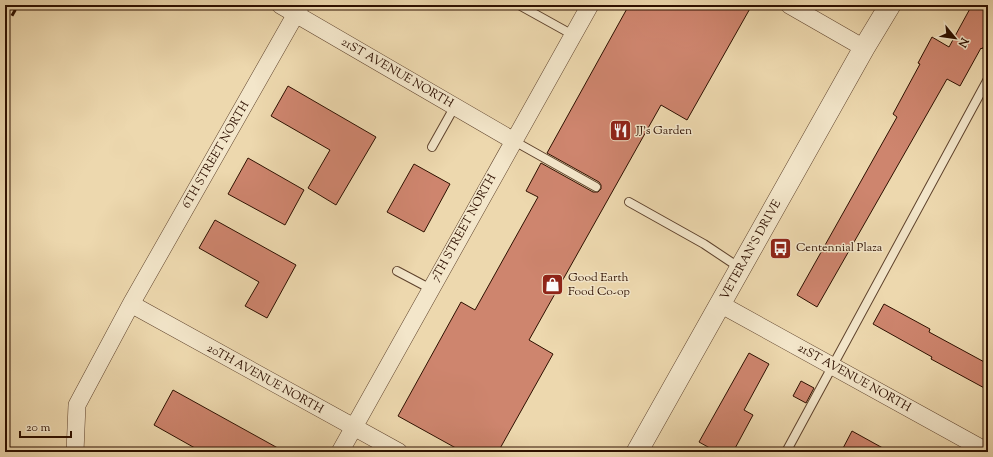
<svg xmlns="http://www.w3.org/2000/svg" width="993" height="457" viewBox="0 0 993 457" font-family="'Sorts Mill Goudy',serif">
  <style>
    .building { fill: #ce856e; stroke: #2e1000 }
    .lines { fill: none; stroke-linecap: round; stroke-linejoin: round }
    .service-casing { stroke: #5e422c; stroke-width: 10 }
    .minor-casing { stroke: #5e422c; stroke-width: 18 }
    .tertiary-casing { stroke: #5e422c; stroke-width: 22 }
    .service { stroke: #f3e6ca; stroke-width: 8 }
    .minor { stroke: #f3e6ca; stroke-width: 17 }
    .tertiary { stroke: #f3e6ca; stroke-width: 21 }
    .rail { stroke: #2e1000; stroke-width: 3; stroke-dasharray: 7 7; stroke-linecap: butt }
    .labels { text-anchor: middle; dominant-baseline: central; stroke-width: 3; stroke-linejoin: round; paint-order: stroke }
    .street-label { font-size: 12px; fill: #2e1000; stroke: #f3e6ca }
    .poi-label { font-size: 12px; fill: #2e1000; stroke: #f3e6ca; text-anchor: start }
  </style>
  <rect width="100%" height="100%" fill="#edd8ae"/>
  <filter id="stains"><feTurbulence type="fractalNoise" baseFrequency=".005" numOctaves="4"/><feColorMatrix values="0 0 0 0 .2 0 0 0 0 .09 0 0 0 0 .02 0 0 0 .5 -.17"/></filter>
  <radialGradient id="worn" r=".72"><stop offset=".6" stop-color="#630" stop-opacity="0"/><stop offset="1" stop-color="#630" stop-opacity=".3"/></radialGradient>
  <path class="building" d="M 629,5 L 752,5 L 687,120 L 661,105 L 529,340 L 553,354 L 498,452 L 463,452 L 398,416 L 461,302 L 475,310 L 538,197 L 526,191 L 541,163 L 593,192 L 598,192 L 601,189 L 601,185 L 599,182 L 547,153 Z
    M 972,5 L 988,5 L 988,39 L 982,49 L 981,48 L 960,86 L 947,79 L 817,307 L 797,295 L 897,117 L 893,114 L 920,64 L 918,63 L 932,37 L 949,47 Z
    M 288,86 L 376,137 L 336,205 L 308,188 L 330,150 L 271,116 Z
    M 248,158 L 304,190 L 285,225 L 228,194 Z
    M 414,164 L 450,184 L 424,232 L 387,212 Z
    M 215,220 L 296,265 L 267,318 L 245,306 L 259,282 L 199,248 Z
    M 884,304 L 930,329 L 929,332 L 988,364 L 988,390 L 931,359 L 932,357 L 873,324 Z
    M 749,353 L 769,364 L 744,410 L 753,415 L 733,452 L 717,452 L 699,442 Z
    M 801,381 L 814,388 L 806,403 L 793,396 Z
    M 173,390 L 285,452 L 202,452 L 154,425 Z
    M 852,431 L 890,452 L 841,452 Z"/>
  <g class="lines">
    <defs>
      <path id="service" d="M 519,5 L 573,35
        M 514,141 L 596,187
        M 432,147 L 455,106
        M 629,202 L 704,244 L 740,268
        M 397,271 L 431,289
        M 786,452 L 988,79"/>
      <path id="minor" d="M 280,5 L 514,141
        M 789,5 L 864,48
        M 131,304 L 399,452
        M 720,304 L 988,452
        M 75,452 L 77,405 L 131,304 L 301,5
        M 340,452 L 590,5"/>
      <path id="tertiary" d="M 637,452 L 864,48 L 890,5"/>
    </defs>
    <use href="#service" class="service-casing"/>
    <use href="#minor" class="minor-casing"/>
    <use href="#tertiary" class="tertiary-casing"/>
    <use href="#service" class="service"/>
    <use href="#minor" class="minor"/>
    <use href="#tertiary" class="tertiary"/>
    <path class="rail" d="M 5,28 L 18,5"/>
  </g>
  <defs>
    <symbol id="restaurant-square" viewBox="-11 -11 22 22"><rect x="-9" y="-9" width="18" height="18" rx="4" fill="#8f2418" stroke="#f3e6ca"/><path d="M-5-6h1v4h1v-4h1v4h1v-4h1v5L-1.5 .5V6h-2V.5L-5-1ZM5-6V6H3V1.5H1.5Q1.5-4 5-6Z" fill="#fff"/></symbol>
    <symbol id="bus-square" viewBox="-11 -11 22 22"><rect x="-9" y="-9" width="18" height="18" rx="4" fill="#8f2418" stroke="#f3e6ca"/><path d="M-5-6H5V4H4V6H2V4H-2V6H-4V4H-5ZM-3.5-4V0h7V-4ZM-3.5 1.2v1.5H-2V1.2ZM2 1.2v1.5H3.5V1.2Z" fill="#fff"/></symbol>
    <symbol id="shop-square" viewBox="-11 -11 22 22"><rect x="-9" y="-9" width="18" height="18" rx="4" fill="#8f2418" stroke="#f3e6ca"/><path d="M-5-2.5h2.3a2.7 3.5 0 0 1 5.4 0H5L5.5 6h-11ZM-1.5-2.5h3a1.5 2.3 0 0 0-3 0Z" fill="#fff"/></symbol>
  </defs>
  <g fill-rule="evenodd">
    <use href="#restaurant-square" x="608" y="118" width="25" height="25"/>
    <use href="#bus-square" x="768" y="236" width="25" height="25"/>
    <use href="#shop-square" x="540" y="272" width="25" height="25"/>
  </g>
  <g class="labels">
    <g class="street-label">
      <text transform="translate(397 73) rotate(30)">21ST AVENUE NORTH</text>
      <text transform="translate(216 155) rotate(-60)">6TH STREET NORTH</text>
      <text transform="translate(464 228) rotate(-61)">7TH STREET NORTH</text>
      <text transform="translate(751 250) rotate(-61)">VETERAN'S DRIVE</text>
      <text transform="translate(854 378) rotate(29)">21ST AVENUE NORTH</text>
      <text transform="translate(265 379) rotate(29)">20TH AVENUE NORTH</text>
    </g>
    <g class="poi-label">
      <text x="636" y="131">JJ's Garden</text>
      <text x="796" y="248">Centennial Plaza</text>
      <text x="568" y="278">Good Earth<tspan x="568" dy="14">Food Co-op</tspan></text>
    </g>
  </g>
  <rect width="993" height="457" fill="none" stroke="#edd8ae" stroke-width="20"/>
  <rect x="6" y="6" width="981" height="445" fill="none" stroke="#2e1000" stroke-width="2"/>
  <rect x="10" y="10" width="973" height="437" fill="none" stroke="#2e1000"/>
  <g transform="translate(955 38) rotate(119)" stroke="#f3e6ca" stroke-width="3" paint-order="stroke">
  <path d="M0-3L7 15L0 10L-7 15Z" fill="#2e1000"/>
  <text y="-6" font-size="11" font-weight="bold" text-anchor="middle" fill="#2e1000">N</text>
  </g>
  <path d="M20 431v6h51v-6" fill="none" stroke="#2e1000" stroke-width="2"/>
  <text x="26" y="431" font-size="12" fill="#2e1000" stroke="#f3e6ca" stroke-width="3" paint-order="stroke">20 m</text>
  <rect width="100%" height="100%" filter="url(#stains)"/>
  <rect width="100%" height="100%" fill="url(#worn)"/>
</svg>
